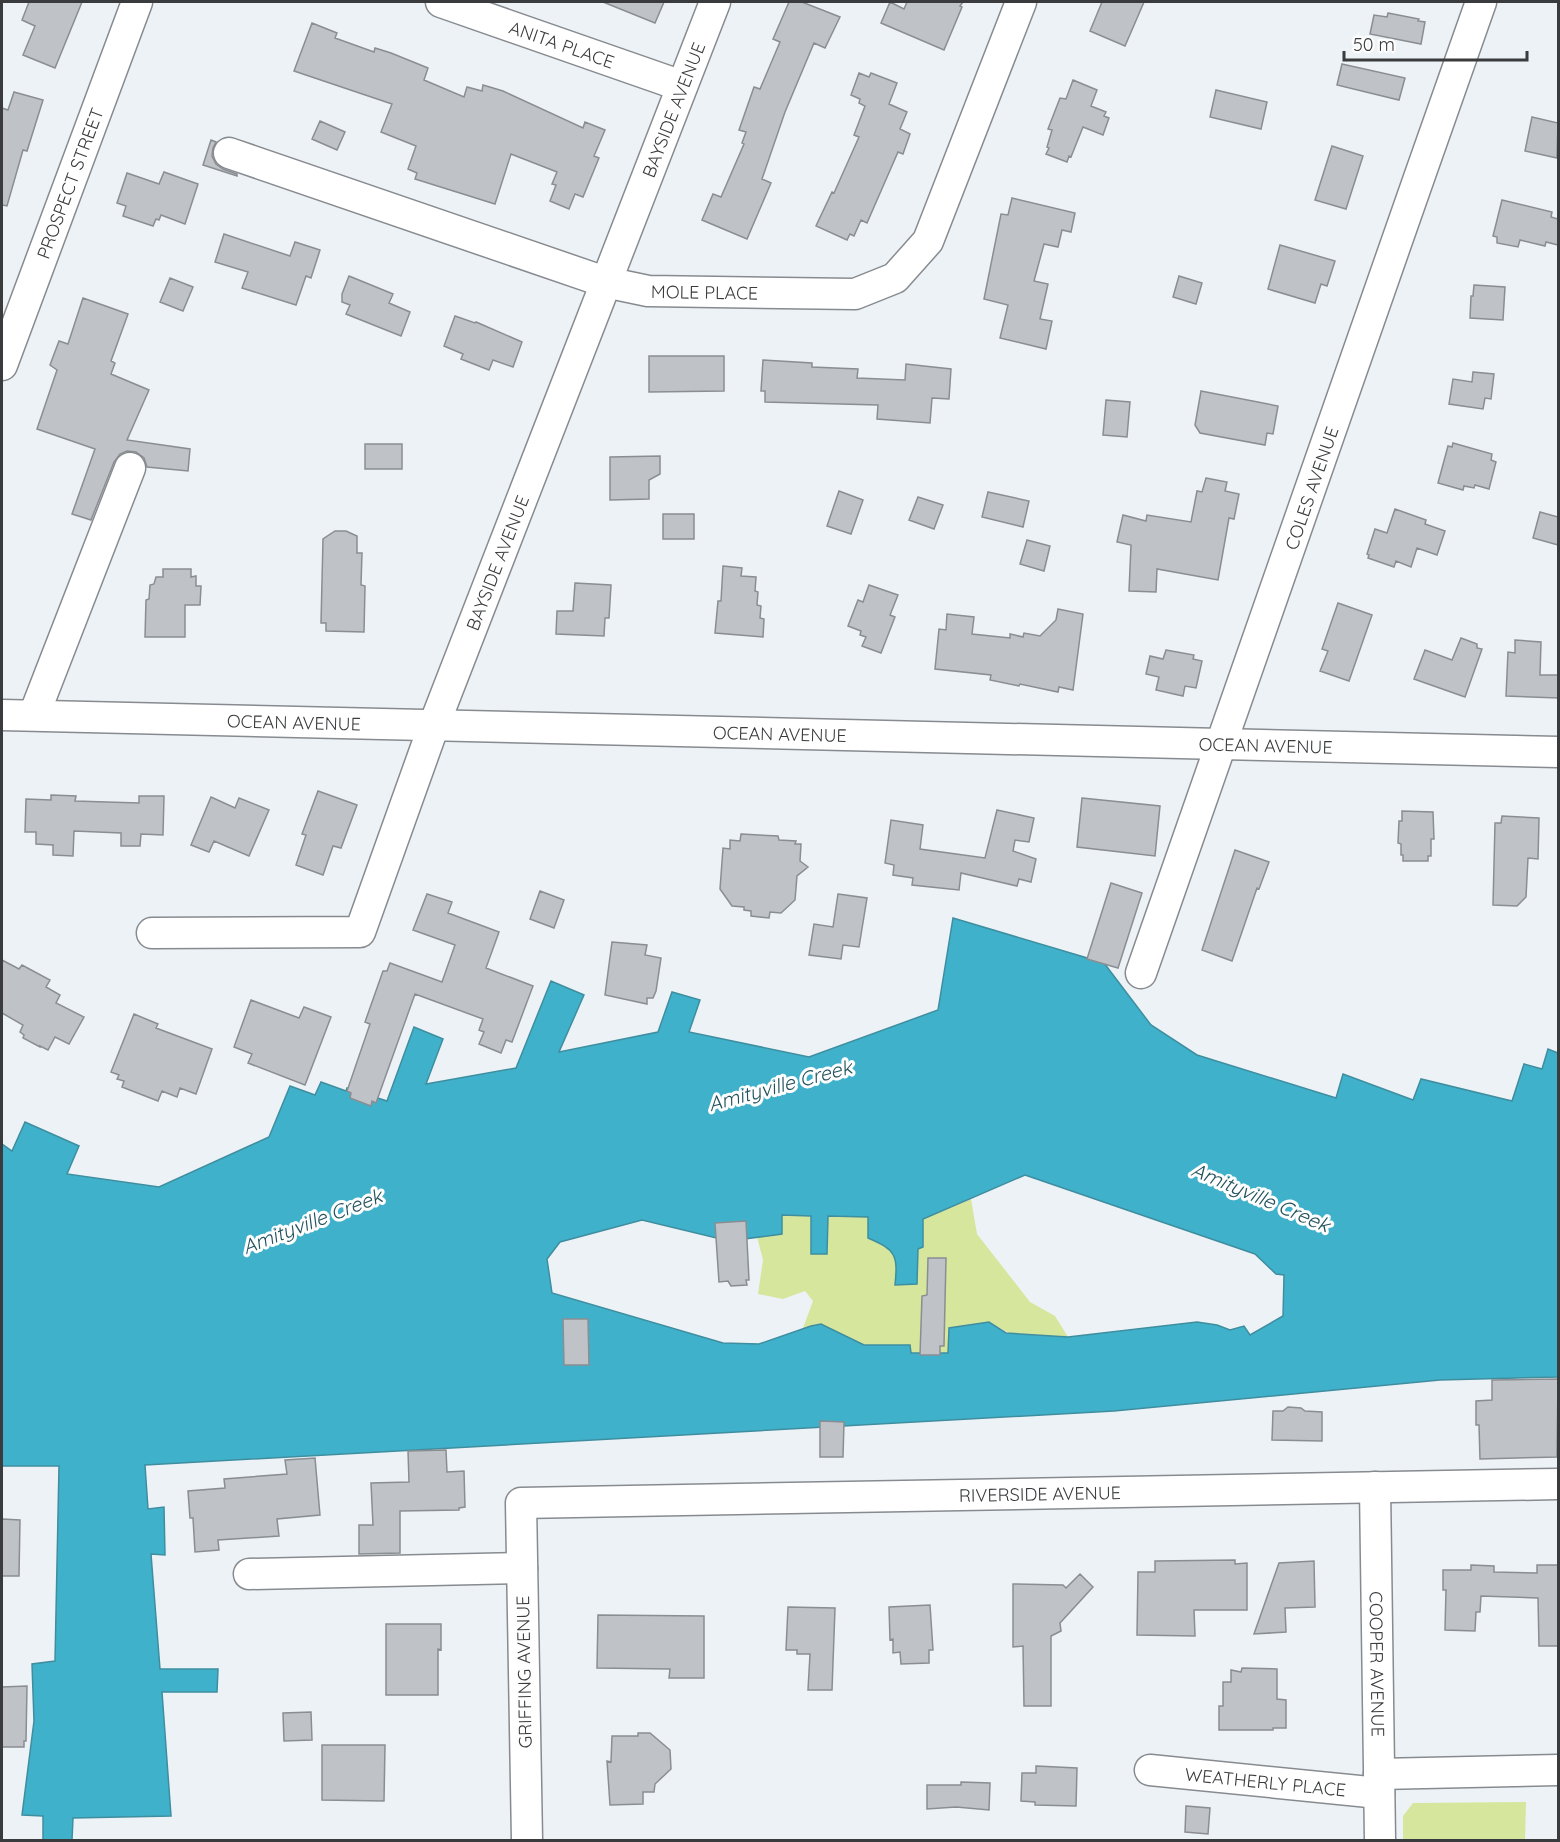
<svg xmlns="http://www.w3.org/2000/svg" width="1560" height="1842" viewBox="0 0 1560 1842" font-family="Quicksand,sans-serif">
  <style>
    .green { fill: #d6e69c }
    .water { fill: #40b1ca; stroke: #3e8ea0; stroke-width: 1.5; fill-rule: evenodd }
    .building { fill: #bfc3c7; stroke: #8a8e92; stroke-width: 1.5 }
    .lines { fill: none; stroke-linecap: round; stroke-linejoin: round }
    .minor-casing { stroke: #878b8f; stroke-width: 33 }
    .minor { stroke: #fff; stroke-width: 30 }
    .labels { text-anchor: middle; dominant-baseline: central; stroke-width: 6; stroke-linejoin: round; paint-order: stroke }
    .street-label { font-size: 18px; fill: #3a3b3d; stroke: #fefefe }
    .water-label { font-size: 20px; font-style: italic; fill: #22525c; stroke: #fefefe }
  </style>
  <rect width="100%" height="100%" fill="#edf2f6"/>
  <path class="green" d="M 971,1199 L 977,1234 L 1030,1302 L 1055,1316 L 1068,1337 L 1009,1333 L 989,1322 L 949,1328 L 949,1353 L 911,1353 L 910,1345 L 864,1345 L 821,1325 L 803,1328 L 813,1301 L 805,1291 L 783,1299 L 758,1294 L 763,1260 L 757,1237 L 781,1234 L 782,1215 L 811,1216 L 811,1254 L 827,1253 L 828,1215 L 868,1217 L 868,1238 L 886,1246 L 893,1252 L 897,1264 L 917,1283 L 918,1249 L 923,1247 L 923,1219 Z
    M 1526,1802 L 1525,1840 L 1403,1840 L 1403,1816 L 1413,1803 Z"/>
  <path class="water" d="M 953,918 L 1104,963 L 1151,1025 L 1197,1055 L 1336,1098 L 1343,1074 L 1413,1100 L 1421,1079 L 1512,1101 L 1524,1064 L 1542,1069 L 1548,1049 L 1558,1053 L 1558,1377 L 1440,1380 L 1114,1411 L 145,1465 L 148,1509 L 164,1507 L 165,1555 L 151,1554 L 160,1669 L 218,1669 L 217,1692 L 162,1692 L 171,1816 L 73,1818 L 72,1840 L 43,1840 L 43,1816 L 22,1815 L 34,1721 L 32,1664 L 55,1661 L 59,1466 L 2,1466 L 2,1144 L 12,1151 L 25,1122 L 79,1146 L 67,1174 L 159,1187 L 269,1137 L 290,1086 L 315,1095 L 321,1082 L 346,1091 L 347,1088 L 387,1101 L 414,1027 L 443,1039 L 426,1084 L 516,1068 L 551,981 L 584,995 L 559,1052 L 658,1032 L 672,992 L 700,1000 L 689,1032 L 809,1057 L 938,1010 ZM 1025,1175 L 1255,1254 L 1276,1274 L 1284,1275 L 1283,1316 L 1250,1335 L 1244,1326 L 1230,1330 L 1217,1325 L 1197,1322 L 1068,1337 L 1006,1333 L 989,1322 L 949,1328 L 948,1353 L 911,1353 L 910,1345 L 864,1345 L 821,1324 L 811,1326 L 759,1344 L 723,1343 L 552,1293 L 547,1259 L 560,1242 L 642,1220 L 729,1241 L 782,1234 L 782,1215 L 811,1216 L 811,1254 L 827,1254 L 828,1216 L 868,1217 L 868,1238 C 896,1250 898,1255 895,1285 L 917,1284 L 918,1249 L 923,1247 L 923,1219 Z"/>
  <path class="building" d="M 29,2 L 82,2 L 55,68 L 23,55 L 35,26 L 22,20 Z
    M 603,2 L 664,2 L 655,23 Z
    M 789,2 L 802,2 L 840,17 L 825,48 L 814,43 L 785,112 L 762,179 L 771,183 L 747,239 L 702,220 L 713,194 L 721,197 L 744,144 L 742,143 L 746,132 L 739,130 L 754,87 L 760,89 L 780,42 L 773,39 Z
    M 890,2 L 904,9 L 907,2 L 963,2 L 960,6 L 962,7 L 944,50 L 881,23 Z
    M 1102,2 L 1144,2 L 1125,46 L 1090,31 Z
    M 1388,13 L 1419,19 L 1418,21 L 1425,22 L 1421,44 L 1370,34 L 1374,15 L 1387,17 Z
    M 312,23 L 337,33 L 335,38 L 374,52 L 375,48 L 391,53 L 428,68 L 424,80 L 464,97 L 467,87 L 482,91 L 483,85 L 503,91 L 583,128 L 585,122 L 605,130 L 594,156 L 599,158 L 583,197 L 575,194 L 569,209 L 550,201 L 556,185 L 552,184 L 557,172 L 511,154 L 495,204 L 415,179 L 417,173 L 408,169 L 416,146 L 381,132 L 392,104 L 294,71 Z
    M 1342,64 L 1405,78 L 1399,100 L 1337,85 Z
    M 859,73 L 869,77 L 871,73 L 897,83 L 889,104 L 907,112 L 900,129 L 910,134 L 903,154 L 898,152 L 867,223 L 861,220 L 854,236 L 850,234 L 847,240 L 816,226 L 832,192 L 834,193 L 859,137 L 854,135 L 865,106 L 859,103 L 860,99 L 851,95 Z
    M 1073,80 L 1097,90 L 1091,106 L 1106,112 L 1104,116 L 1109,118 L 1103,135 L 1083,127 L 1071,157 L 1069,156 L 1067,162 L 1046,154 L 1049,148 L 1047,147 L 1052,130 L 1048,129 L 1060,98 L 1066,99 Z
    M 1216,90 L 1267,102 L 1261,129 L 1210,117 Z
    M 14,92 L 43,100 L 27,151 L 23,150 L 7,206 L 2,205 L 2,108 L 8,110 Z
    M 1532,117 L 1558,123 L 1557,158 L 1525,151 Z
    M 320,121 L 345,132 L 337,150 L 312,139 Z
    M 211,140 L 216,142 L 213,148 L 212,156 L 216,164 L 223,169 L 237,174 L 237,176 L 203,165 Z
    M 1332,146 L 1363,156 L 1346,209 L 1315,200 Z
    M 164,172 L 198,184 L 185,224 L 161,215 L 159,220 L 156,219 L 153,226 L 123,216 L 126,206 L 117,203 L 127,173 L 159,184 Z
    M 1012,198 L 1075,213 L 1071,232 L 1062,230 L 1058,247 L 1044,244 L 1034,281 L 1048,284 L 1040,319 L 1052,321 L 1046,349 L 1000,338 L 1008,305 L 984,299 L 1001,214 L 1008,215 Z
    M 1502,200 L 1552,212 L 1551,217 L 1558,219 L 1558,245 L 1546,242 L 1545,246 L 1520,240 L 1518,247 L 1497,243 L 1497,237 L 1493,236 Z
    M 224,234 L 290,256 L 295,242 L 320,250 L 311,278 L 306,276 L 296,305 L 242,288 L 248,272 L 215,262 Z
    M 1280,245 L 1335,261 L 1327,286 L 1321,284 L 1315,303 L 1268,289 Z
    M 349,276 L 393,294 L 389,303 L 410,312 L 401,336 L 346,314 L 350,305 L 342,302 L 342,294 Z
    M 1179,276 L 1202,283 L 1196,304 L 1173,297 Z
    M 170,278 L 193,287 L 183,311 L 160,302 Z
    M 1474,285 L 1505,287 L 1503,320 L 1470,318 L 1471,296 L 1473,296 Z
    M 83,298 L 128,314 L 111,361 L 115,363 L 111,374 L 149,390 L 127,440 L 190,449 L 188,471 L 147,467 L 144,458 L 136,452 L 127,451 L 120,454 L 114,462 L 91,520 L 72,514 L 95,449 L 37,429 L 57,370 L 50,365 L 59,341 L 68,344 Z
    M 455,316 L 475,323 L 476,322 L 522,342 L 513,367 L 493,360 L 489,370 L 461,359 L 463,354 L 444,346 Z
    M 649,356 L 724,356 L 724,391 L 649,392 Z
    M 763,360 L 812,363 L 812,367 L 858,369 L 857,378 L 905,380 L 906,364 L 951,369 L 949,399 L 932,398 L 930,423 L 877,419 L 878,405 L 765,402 L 765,391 L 761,391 Z
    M 1473,372 L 1494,374 L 1491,399 L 1485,398 L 1483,409 L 1449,404 L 1453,379 L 1472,382 Z
    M 1201,391 L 1278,406 L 1273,434 L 1267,433 L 1265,445 L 1200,433 L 1195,425 Z
    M 1106,400 L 1130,402 L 1127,437 L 1103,435 Z
    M 1453,443 L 1492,454 L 1491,460 L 1496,462 L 1489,489 L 1475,485 L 1474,488 L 1464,486 L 1463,490 L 1438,483 L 1448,446 L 1452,447 Z
    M 365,444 L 402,444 L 402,469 L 365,469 Z
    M 660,456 L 660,474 L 649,480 L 649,499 L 610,500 L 610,457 Z
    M 1206,478 L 1227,482 L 1225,491 L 1239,494 L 1234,519 L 1229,518 L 1218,580 L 1157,569 L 1156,592 L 1129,591 L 1131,545 L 1117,542 L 1123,515 L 1146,521 L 1147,515 L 1191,522 L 1197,491 L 1202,492 Z
    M 839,491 L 863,500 L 851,534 L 827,526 Z
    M 988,492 L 1029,501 L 1023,527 L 982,517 Z
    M 918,497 L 943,505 L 934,529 L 909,520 Z
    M 1395,509 L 1426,520 L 1425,524 L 1445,531 L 1437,555 L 1417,548 L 1411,567 L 1396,561 L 1394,567 L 1368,558 L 1369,555 L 1367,554 L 1375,529 L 1387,533 Z
    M 1540,512 L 1558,517 L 1558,545 L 1533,538 Z
    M 663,514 L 694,514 L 694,539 L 663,539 Z
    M 335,531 L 346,531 L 357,536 L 357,553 L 362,553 L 361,585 L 365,586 L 364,632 L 326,631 L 326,623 L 321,623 L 323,539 Z
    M 1027,540 L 1050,546 L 1044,571 L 1020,564 Z
    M 723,566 L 742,568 L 741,576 L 756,577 L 755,591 L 758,592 L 757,605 L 761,606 L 760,618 L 764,619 L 763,637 L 715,633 L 718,601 L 721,601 Z
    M 163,569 L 191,569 L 191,577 L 196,576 L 196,586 L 201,586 L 200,605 L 185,605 L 185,637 L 145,637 L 146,600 L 149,599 L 150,585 L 154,584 L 156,577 L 163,577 Z
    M 575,583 L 611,585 L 609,618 L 605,618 L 604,636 L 556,634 L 557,611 L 573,611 Z
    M 869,585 L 898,595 L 890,615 L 895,617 L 881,653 L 862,646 L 866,637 L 860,635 L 861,631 L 848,626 L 858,600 L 863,602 Z
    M 1338,603 L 1372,615 L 1349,681 L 1320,671 L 1328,651 L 1322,649 Z
    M 1058,609 L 1083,614 L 1073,690 L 1059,687 L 1058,692 L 1020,684 L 1019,686 L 990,680 L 991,675 L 935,669 L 939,629 L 946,630 L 947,614 L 974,617 L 972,634 L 1010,638 L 1010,634 L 1023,637 L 1024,633 L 1040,636 L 1056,620 Z
    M 1461,638 L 1477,644 L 1477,648 L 1482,649 L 1465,697 L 1414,679 L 1425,650 L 1452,660 Z
    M 1515,640 L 1541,642 L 1540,675 L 1558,675 L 1558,698 L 1506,696 L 1508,652 L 1515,653 Z
    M 1166,650 L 1194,655 L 1193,659 L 1202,661 L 1196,688 L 1185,686 L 1183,696 L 1156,690 L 1159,677 L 1146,674 L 1150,656 L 1163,659 Z
    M 318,791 L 357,805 L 341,848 L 333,846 L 323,875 L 296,865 L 306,835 L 302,834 Z
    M 51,795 L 76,796 L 75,801 L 139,803 L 139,796 L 164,796 L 163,835 L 141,834 L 140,846 L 121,846 L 121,833 L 74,831 L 73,856 L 53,855 L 53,845 L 36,844 L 36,832 L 25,832 L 26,799 L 51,800 Z
    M 211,797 L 235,808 L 239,798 L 269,810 L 249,856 L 214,841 L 209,852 L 191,845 Z
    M 1082,798 L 1160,806 L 1155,856 L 1077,847 Z
    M 997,810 L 1034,818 L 1029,842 L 1015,840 L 1013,851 L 1036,859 L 1031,882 L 1019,879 L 1017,886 L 961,873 L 959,890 L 912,885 L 913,878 L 893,875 L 894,865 L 885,863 L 891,820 L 923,825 L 920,849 L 985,858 Z
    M 1402,811 L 1433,812 L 1434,839 L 1431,839 L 1431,856 L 1428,856 L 1428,861 L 1403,861 L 1403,855 L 1401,855 L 1401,844 L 1398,843 L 1399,821 L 1402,821 Z
    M 1502,816 L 1539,818 L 1538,859 L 1528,858 L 1526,897 L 1517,906 L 1493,905 L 1495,823 L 1501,823 Z
    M 741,834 L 778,836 L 779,840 L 796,841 L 795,844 L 801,844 L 800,861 L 808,867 L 797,876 L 795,900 L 781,913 L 770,912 L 769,918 L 751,916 L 751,911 L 744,910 L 744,907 L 732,906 L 720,889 L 723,848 L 730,849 L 730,840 L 740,841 Z
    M 1235,850 L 1269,862 L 1259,889 L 1257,888 L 1232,961 L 1202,950 Z
    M 1111,883 L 1142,893 L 1118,968 L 1087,959 Z
    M 540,891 L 564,900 L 554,928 L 530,919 Z
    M 427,894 L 452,902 L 448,913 L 499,932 L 486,968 L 533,986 L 512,1042 L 506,1040 L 501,1053 L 479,1044 L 484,1032 L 479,1030 L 483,1019 L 415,994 L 376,1103 L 372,1101 L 371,1106 L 350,1098 L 351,1093 L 347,1091 L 370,1024 L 365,1022 L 383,971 L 387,971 L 390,963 L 442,982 L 455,945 L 413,930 Z
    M 838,894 L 867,898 L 859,947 L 843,945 L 841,959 L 809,955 L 814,924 L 833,927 Z
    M 612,942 L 647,945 L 645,955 L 661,958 L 656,991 L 653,998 L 647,998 L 647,1004 L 605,995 Z
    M 2,960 L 19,969 L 22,965 L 50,980 L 46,987 L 60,995 L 56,1003 L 84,1017 L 69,1044 L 55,1037 L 48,1050 L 40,1046 L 40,1047 L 23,1038 L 24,1035 L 20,1032 L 23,1025 L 2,1013 Z
    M 251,1000 L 299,1018 L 304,1007 L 331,1017 L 305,1085 L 248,1063 L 252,1054 L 234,1047 Z
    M 134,1014 L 158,1024 L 156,1028 L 212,1049 L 196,1094 L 180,1088 L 177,1097 L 162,1091 L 158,1101 L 122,1087 L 124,1081 L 117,1079 L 119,1075 L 111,1072 Z
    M 746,1221 L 749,1280 L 746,1280 L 747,1285 L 731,1286 L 728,1281 L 719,1282 L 715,1223 Z
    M 928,1258 L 946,1258 L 944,1346 L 940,1346 L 940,1355 L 920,1355 L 922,1296 L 927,1295 Z
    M 563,1319 L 588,1319 L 589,1365 L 564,1365 Z
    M 1558,1379 L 1557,1457 L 1480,1459 L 1479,1425 L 1476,1425 L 1476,1401 L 1492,1400 L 1492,1380 Z
    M 1288,1407 L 1301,1408 L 1305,1411 L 1322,1412 L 1322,1441 L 1272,1440 L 1273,1411 L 1283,1411 Z
    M 820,1421 L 844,1422 L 843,1457 L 820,1457 Z
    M 446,1450 L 447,1472 L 464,1471 L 465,1507 L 459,1508 L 459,1510 L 400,1511 L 400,1553 L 359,1554 L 359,1525 L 373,1525 L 371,1483 L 409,1482 L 408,1451 Z
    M 315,1458 L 320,1515 L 277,1519 L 279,1536 L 218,1540 L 219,1550 L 195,1552 L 193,1518 L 190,1518 L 188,1491 L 225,1488 L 224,1479 L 287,1474 L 285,1460 Z
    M 2,1519 L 20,1520 L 19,1576 L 2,1576 Z
    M 1235,1560 L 1235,1564 L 1247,1563 L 1247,1610 L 1194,1610 L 1195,1636 L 1137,1635 L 1138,1572 L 1155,1572 L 1155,1561 Z
    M 1314,1561 L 1315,1607 L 1285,1608 L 1286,1632 L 1254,1634 L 1279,1563 Z
    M 1471,1565 L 1494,1566 L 1494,1572 L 1537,1573 L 1537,1565 L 1558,1565 L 1558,1646 L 1539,1646 L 1538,1598 L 1481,1596 L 1480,1612 L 1476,1612 L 1475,1631 L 1445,1630 L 1446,1590 L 1443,1590 L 1443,1570 L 1471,1570 Z
    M 1080,1574 L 1093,1587 L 1060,1623 L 1061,1631 L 1051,1636 L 1051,1706 L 1024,1706 L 1023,1646 L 1013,1647 L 1013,1584 L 1063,1585 L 1066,1588 Z
    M 930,1605 L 933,1650 L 929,1650 L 929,1663 L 901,1664 L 900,1652 L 893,1653 L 893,1639 L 890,1640 L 889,1607 Z
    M 788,1607 L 835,1608 L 832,1690 L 808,1690 L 810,1654 L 797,1654 L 797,1650 L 786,1650 Z
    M 598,1615 L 704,1616 L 704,1678 L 669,1678 L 670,1669 L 597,1668 Z
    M 386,1624 L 441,1624 L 441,1650 L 438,1649 L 438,1695 L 386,1695 Z
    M 1242,1668 L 1277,1669 L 1277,1699 L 1286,1700 L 1286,1728 L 1273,1728 L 1273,1730 L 1219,1730 L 1219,1706 L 1223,1706 L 1223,1682 L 1231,1682 L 1231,1670 L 1241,1672 Z
    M 27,1686 L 26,1741 L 24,1741 L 24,1747 L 2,1747 L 2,1687 Z
    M 311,1712 L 312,1740 L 284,1741 L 283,1713 Z
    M 638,1733 L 650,1733 L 670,1750 L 671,1769 L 655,1784 L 654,1792 L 643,1792 L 643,1804 L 610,1805 L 607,1761 L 611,1762 L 612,1736 L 638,1736 Z
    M 322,1745 L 385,1745 L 384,1801 L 322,1800 Z
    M 1036,1766 L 1077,1768 L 1076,1806 L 1035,1805 L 1035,1802 L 1021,1801 L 1022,1773 L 1036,1773 Z
    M 961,1782 L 990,1783 L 989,1810 L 956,1807 L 927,1809 L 927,1785 L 961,1785 Z
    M 1186,1806 L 1210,1808 L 1208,1834 L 1185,1832 Z"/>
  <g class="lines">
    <defs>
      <g id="minor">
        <path id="s1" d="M 441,2 L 682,86"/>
        <path id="s2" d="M 229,153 L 605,282 L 648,291 L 855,294 L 895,278 L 928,241 L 1021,2"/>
        <path id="s3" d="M 2,365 L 137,2"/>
        <path id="s4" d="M 2,715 L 1558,752"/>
        <path d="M 34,715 L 130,468"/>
        <path id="s5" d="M 152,933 L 360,932 L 434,725 L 715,2"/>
        <path id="s6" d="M 1141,973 C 1257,650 1366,325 1481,2"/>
        <path id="s7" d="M 1375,1487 L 1380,1840"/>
        <path d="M 249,1574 L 522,1568"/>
        <path id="s8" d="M 1150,1770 L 1379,1793"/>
        <path d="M 1379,1774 L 1558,1770"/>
        <path id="s9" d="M 527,1840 L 521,1503 L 1558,1484"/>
      </g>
    </defs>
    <use href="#minor" class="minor-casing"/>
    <use href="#minor" class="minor"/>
  </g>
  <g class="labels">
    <g class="street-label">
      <text stroke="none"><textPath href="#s1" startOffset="128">ANITA PLACE</textPath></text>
      <text stroke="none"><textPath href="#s5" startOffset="1088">BAYSIDE AVENUE</textPath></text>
      <text stroke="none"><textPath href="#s3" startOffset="194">PROSPECT STREET</textPath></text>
      <text stroke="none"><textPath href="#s2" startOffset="498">MOLE PLACE</textPath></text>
      <text stroke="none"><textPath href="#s6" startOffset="514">COLES AVENUE</textPath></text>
      <text stroke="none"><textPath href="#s5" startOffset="602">BAYSIDE AVENUE</textPath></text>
      <text stroke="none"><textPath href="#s4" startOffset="292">OCEAN AVENUE</textPath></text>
      <text stroke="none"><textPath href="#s4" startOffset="778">OCEAN AVENUE</textPath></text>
      <text stroke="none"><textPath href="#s4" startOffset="1264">OCEAN AVENUE</textPath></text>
      <text stroke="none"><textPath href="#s9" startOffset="856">RIVERSIDE AVENUE</textPath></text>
      <text stroke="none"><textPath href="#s7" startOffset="177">COOPER AVENUE</textPath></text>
      <text transform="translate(524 1672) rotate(-91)">GRIFFING AVENUE</text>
      <text stroke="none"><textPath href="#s8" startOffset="116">WEATHERLY PLACE</textPath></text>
    </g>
    <g class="water-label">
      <text transform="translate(780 1085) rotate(-15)">Amityville Creek</text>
      <text transform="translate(1261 1197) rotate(23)">Amityville Creek</text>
      <text transform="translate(312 1221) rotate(-21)">Amityville Creek</text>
    </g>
  </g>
  <rect width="1560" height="1842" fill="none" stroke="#3a3b3d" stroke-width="6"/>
  <path d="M1344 51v9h183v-9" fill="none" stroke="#3a3b3d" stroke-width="3"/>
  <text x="1353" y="51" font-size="18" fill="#3a3b3d" stroke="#fefefe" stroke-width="4.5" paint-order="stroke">50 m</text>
</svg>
